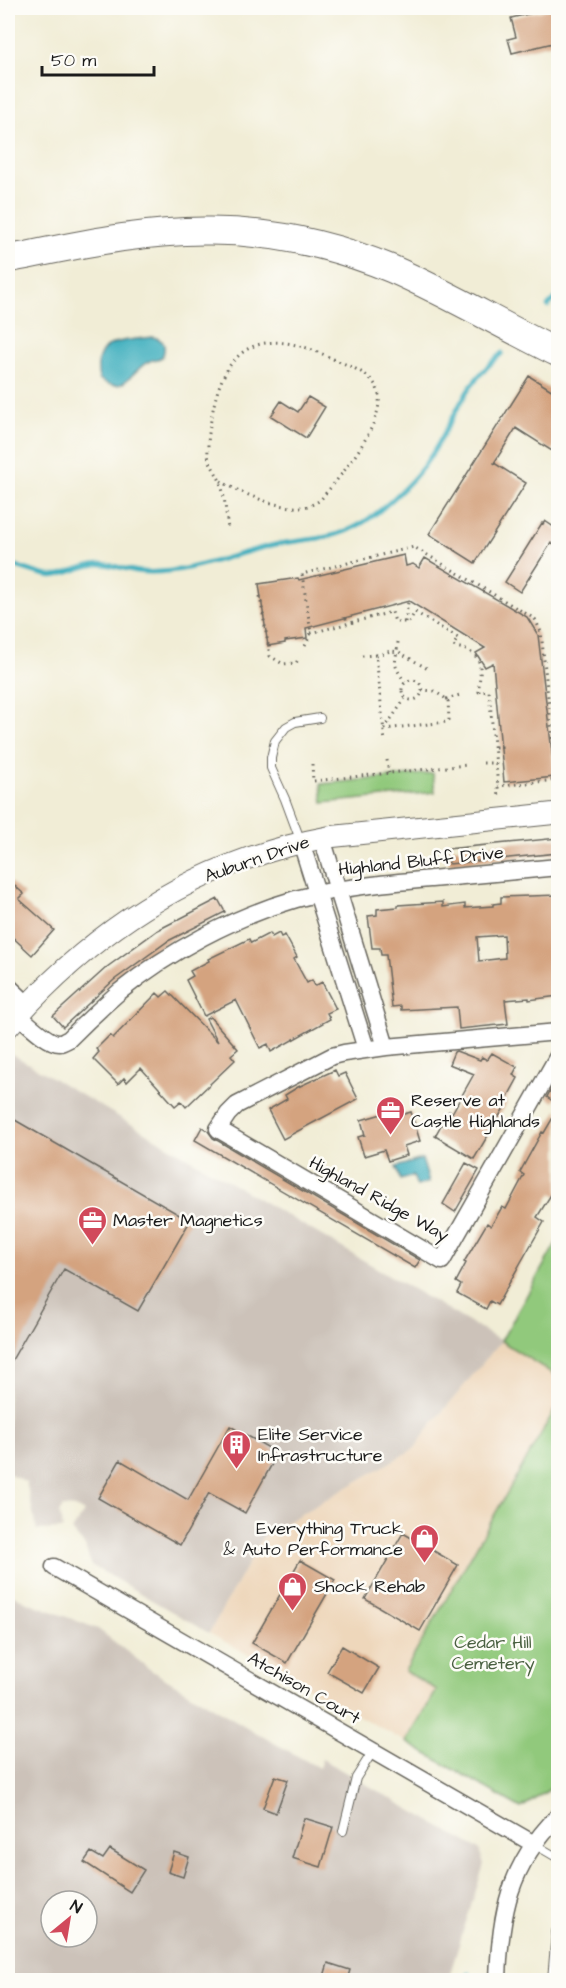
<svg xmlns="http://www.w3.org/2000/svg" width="566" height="1988" viewBox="0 0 566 1988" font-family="'Architects Daughter',sans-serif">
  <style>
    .built { fill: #eed7bb }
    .industrial { fill: #ccc2b9; fill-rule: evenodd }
    .green { fill: #91c97c; stroke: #56724c; stroke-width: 1.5 }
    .water { fill: #42b0bf; stroke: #2f666e; stroke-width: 1.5 }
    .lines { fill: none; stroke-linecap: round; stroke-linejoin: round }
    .stream { stroke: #42b0bf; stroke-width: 4.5 }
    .building { fill: #d4a37f; fill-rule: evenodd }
    .service-casing { stroke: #67655d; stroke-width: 10 }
    .minor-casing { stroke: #67655d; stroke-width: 19 }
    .tertiary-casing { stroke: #67655d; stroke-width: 23 }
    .primary-casing { stroke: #67655d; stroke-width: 29 }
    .path { stroke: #67655d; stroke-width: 3; stroke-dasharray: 1.5 4.5; stroke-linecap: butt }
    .service { stroke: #fff; stroke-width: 8 }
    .minor { stroke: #fff; stroke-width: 16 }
    .tertiary { stroke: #fff; stroke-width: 21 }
    .primary { stroke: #fff; stroke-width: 27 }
    .labels { text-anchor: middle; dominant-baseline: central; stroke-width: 5; stroke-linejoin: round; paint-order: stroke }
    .street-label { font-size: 18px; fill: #1c1c1c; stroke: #fdfcf7 }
    .poi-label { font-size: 18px; fill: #1c1c1c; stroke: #fdfcf7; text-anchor: start }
    .park-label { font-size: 18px; fill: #4b6142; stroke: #fdfcf7 }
  </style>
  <rect width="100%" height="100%" fill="#fdfcf7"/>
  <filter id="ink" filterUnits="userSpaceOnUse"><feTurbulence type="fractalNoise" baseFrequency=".0167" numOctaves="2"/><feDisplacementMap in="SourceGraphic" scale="12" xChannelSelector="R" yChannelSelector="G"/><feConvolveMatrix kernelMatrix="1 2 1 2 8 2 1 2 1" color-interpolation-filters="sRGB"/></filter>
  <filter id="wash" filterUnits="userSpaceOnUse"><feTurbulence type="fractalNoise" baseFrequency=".008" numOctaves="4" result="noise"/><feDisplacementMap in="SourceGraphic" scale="24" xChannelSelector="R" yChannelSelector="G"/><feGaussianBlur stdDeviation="1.35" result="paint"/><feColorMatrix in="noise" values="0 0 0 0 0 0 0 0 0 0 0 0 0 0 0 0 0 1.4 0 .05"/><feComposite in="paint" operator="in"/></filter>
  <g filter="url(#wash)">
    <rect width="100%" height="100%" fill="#f1edd6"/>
    <path class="built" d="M 501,1341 L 558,1377 L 558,1404 L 405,1671 L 437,1689 L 406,1742 L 209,1633 L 263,1536 L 415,1448 L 428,1429 Z"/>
    <path class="industrial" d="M 10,1053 L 501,1341 L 428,1429 L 415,1448 L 263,1536 L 209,1633 L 91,1565 L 85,1546 L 72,1531 L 84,1512 L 77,1508 L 63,1507 L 59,1513 L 63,1529 L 37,1530 L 26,1482 L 8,1473 L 8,1056 Z
      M 8,1592 L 25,1601 L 98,1629 L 152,1671 L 267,1739 L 319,1768 L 322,1759 L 479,1849 L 484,1864 L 448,1980 L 8,1980 ZM 51,1901 L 87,1901 L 87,1937 L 51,1937 Z"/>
    <path class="green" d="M 433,773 L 435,792 L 323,803 L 321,784 Z
      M 558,1240 L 558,1377 L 501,1341 Z
      M 558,1404 L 558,1784 L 521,1808 L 406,1742 L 437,1690 L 405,1671 Z"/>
    <path class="water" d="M 152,337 C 164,338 167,347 162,357 C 157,360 153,359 148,362 C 130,371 125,397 99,379 C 91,338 121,342 152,337 Z
      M 422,1159 L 429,1182 L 417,1186 L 413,1176 L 400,1180 L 396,1167 Z"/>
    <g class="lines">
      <path class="stream" d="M 548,306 L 558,296
        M 8,564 C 22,567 38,575 52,576 C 63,577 84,564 100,564 C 115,564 129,572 145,572 C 191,574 234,553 278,544 C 306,539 332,540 357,526 C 378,515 397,496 413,479 C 439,451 450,417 471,386 C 479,374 491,363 502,353
        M 468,1980 L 468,1973"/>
    </g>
    <g id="blocks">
      <path class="building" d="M 553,8 L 557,25 L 553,26 L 557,42 L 512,53 L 508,39 L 516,37 L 511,18 Z
        M 529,376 L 558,394 L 558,441 L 552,451 L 516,428 L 494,463 L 526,483 L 475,563 L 429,534 Z
        M 308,397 L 325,407 L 306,438 L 271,416 L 281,401 L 298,412 Z
        M 545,521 L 558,530 L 558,548 L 551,543 L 520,592 L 505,582 L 542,523 L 543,524 Z
        M 404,555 L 406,566 L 413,564 L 419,568 L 425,558 L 527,617 L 538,635 L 555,777 L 504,782 L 493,663 L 485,667 L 476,653 L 485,648 L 409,601 L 306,628 L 307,638 L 285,641 L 285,643 L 268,646 L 259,584 L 298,578 L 299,580 Z
        M 558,838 L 558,853 L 449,864 L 447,849 Z
        M 8,880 L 24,894 L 19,899 L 54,930 L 32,955 L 8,933 Z
        M 558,895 L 558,996 L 529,1000 L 529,998 L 505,1000 L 508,1024 L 459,1029 L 457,1007 L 401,1010 L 401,1006 L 392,1007 L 386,955 L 381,955 L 380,948 L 372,948 L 368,916 L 377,915 L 377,909 L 398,907 L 398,905 L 443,902 L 443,907 L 465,904 L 465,908 L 493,906 L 493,904 L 501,903 L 501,897 ZM 504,935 L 505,958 L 479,961 L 477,937 Z
        M 218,899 L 225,912 L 168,941 L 114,980 L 63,1027 L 53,1016 L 107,967 L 158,930 Z
        M 270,933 L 272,937 L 279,933 L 281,937 L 285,935 L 297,957 L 294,959 L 307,983 L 312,980 L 315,986 L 322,982 L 336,1009 L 327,1013 L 330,1019 L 271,1052 L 268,1044 L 260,1048 L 236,1000 L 204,1016 L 186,980 L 193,976 L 190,971 L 209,961 L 208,959 L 249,939 L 251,943 Z
        M 168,991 L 218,1042 L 206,1019 L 210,1017 L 238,1049 L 231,1055 L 235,1060 L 186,1107 L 181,1101 L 175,1106 L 141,1068 L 127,1082 L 124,1078 L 118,1084 L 93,1059 L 99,1052 L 96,1049 L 110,1035 L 113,1038 L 157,993 L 161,997 Z
        M 456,1051 L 480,1060 L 482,1057 L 487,1060 L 492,1053 L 517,1067 L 513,1075 L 518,1078 L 505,1102 L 507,1103 L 474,1159 L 435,1136 L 449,1111 L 452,1113 L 474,1074 L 449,1064 L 454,1052 Z
        M 335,1070 L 338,1076 L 345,1073 L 358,1099 L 283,1139 L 268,1110 L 287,1099 L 285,1095 L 298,1087 Z
        M 558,1076 L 558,1094 L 554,1102 L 547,1097 Z
        M 558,1109 L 558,1197 L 552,1193 L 537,1217 L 544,1222 L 521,1262 L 497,1305 L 490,1301 L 486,1309 L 457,1293 L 461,1285 L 456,1282 L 466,1263 L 464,1262 L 487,1223 L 491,1226 L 502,1207 L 506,1209 L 524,1175 L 520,1172 L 542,1132 L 544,1133 Z
        M 392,1111 L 394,1117 L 411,1112 L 420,1141 L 404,1146 L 407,1155 L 388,1161 L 384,1150 L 364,1156 L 358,1137 L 365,1135 L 361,1120 Z
        M 8,1116 L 190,1221 L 138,1311 L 64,1269 L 8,1367 Z
        M 202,1127 L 208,1131 L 213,1138 L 420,1260 L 415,1268 L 195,1140 Z
        M 466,1163 L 479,1170 L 455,1212 L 443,1204 Z
        M 230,1426 L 278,1453 L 245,1513 L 209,1493 L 180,1545 L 98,1498 L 120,1460 L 188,1500 Z
        M 403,1533 L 458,1565 L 420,1631 L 365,1599 Z
        M 300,1560 L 335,1580 L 287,1663 L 252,1643 Z
        M 342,1646 L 379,1668 L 364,1693 L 327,1672 Z
        M 275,1776 L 288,1780 L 276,1813 L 263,1808 Z
        M 304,1818 L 333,1827 L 321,1867 L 292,1858 Z
        M 110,1849 L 144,1870 L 130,1892 L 84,1862 L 91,1852 L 103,1859 Z
        M 174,1852 L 189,1857 L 183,1877 L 168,1872 Z
        M 328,1963 L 350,1970 L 347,1980 L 323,1980 Z"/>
    </g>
  </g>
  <g filter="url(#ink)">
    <use href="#blocks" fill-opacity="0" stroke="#67655d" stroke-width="1.5"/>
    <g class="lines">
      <defs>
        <path id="service" d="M 301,842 L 285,799 L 271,768 L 271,758 L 275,741 L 286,727 L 295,722 L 320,718
          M 343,1831 L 356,1778 L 373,1751
          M 534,1844 L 558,1858
          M 552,1980 L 556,1932 L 558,1925"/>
        <path id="minor" d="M 322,838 L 386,1047
          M 301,842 L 366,1049
          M 8,986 L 27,1004
          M 18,1015 C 27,1022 48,1044 60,1043 C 62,1043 67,1040 69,1039 C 85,1023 102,1007 119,992 C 170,951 233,917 296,899 C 340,887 386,883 431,879 C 474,875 516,871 558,867
          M 558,1032 L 386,1047 L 344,1053 L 332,1056 L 237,1105 L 228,1114 L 218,1129 L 442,1261 L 558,1056
          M 54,1567 L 534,1844
          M 498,1980 C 500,1914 509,1865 558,1816"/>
        <path id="tertiary" d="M 8,1027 C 94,928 198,861 328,837 L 558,813"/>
        <path id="primary" d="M 8,259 C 74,246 142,230 210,231 C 273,231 334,245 392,269 C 449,294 503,326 558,353"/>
      </defs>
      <use href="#service" class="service-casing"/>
      <use href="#minor" class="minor-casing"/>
      <use href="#tertiary" class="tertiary-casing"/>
      <use href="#primary" class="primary-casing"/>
      <path class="path" d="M 221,481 C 240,493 288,514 311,505 C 317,503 322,499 325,494 C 343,474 387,419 378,391 C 373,373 346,365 331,358 C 274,330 229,336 214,405 C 211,418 207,441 208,455 C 210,466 218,474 221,484 C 225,498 226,514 228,529
        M 260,596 L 270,656 L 283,664 L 296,663 L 299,658
        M 346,618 L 347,624
        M 405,622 L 408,602
        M 311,633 L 392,612 L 395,622 L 409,622 L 415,612 L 458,638 L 453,646 C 458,648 463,648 468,651 C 487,660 478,677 479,692 L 489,691 L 499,798
        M 398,642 C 396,664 391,662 405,682
        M 305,646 L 311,633 L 302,574 L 414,547 L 535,619 L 541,632 L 557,780 L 498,786
        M 376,655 L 391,651 L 399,652 L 428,669
        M 362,656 L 376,655 L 385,742
        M402 690a10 10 0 1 1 20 0a10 10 0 1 1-20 0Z
        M 446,699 L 460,695
        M 384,729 L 447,722 L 449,720 L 448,700 L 434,691 L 422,690
        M 384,729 L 405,699
        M 495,747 L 504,747
        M 387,760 L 389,773
        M 483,763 L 496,763
        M 312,764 L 313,781 L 467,765"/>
      <use href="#service" class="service"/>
      <use href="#minor" class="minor"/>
      <use href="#tertiary" class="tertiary"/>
      <use href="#primary" class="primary"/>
    </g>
  </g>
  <defs>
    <symbol id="office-pin" viewBox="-11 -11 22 30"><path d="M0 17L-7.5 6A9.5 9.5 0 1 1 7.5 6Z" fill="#d1495b" stroke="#fdfcf7"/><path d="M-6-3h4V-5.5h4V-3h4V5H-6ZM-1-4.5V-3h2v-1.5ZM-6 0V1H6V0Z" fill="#fff"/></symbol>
    <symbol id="building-pin" viewBox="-11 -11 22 30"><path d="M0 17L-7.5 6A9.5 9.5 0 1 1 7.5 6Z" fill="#d1495b" stroke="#fdfcf7"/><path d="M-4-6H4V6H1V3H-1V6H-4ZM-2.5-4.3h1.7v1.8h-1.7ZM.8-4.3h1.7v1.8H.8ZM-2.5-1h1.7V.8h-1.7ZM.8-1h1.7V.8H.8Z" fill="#fff"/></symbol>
    <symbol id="shop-pin" viewBox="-11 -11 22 30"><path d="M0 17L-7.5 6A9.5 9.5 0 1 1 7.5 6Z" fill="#d1495b" stroke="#fdfcf7"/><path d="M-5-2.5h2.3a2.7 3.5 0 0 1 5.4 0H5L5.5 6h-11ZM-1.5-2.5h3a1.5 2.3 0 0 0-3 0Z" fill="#fff"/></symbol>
  </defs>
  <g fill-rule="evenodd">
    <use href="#office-pin" x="374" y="1094" width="33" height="45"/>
    <use href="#office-pin" x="76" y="1204" width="33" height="45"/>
    <use href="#building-pin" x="220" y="1428" width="33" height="45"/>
    <use href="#shop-pin" x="408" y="1522" width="33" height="45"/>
    <use href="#shop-pin" x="276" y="1570" width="33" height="45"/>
  </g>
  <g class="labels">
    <g class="street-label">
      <text transform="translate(257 859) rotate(-19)">Auburn Drive</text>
      <text transform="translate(421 861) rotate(-6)">Highland Bluff Drive</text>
      <text transform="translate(379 1199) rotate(29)">Highland Ridge Way</text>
      <text transform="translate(304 1688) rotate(30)">Atchison Court</text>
    </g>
    <g class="poi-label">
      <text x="411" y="1100">Reserve at<tspan x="411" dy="21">Castle Highlands</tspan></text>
      <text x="113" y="1220">Master Magnetics</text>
      <text x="258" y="1434">Elite Service<tspan x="258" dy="21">Infrastructure</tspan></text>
      <text x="403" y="1528" text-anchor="end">Everything Truck<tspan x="403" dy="21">&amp; Auto Performance</tspan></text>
      <text x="314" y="1586">Shock Rehab</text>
    </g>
    <g class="park-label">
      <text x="493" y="1642">Cedar Hill<tspan x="493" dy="21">Cemetery</tspan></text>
    </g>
  </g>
  <rect width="566" height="1988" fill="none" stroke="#fdfcf7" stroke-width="30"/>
  <g transform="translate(69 1919) rotate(30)"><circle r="28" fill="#fdfcf7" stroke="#a3a29f" stroke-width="1.5"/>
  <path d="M0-4.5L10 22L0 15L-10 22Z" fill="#d1495b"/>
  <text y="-9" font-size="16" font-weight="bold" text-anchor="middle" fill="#1c1c1c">N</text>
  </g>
  <path d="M42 66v9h112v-9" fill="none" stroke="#1c1c1c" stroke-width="3"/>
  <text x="51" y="66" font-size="18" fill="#1c1c1c" stroke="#fdfcf7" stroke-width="4.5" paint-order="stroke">50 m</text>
</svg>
